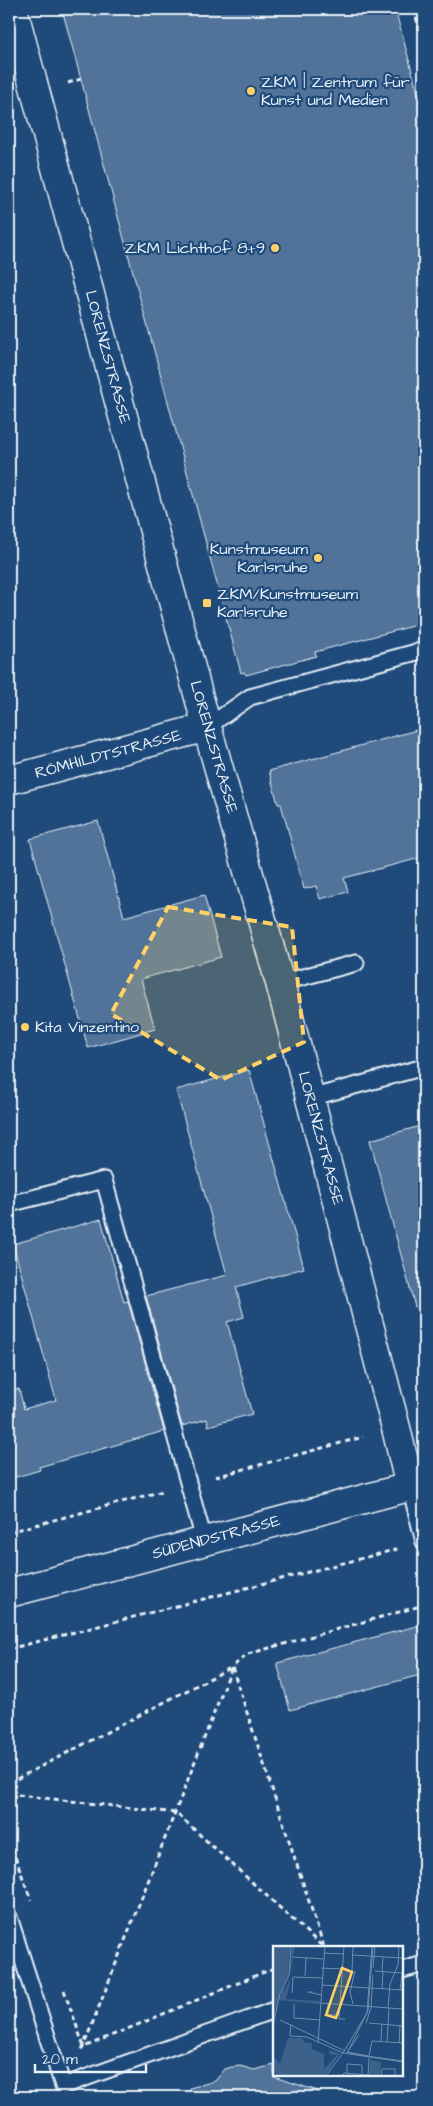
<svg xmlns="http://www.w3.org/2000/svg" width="433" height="2106" viewBox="0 0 433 2106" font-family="'Architects Daughter',sans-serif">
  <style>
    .building { fill: #517399; stroke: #e8f1f8 }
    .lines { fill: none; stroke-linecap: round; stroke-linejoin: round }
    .service-casing { stroke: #e8f1f8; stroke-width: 19 }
    .minor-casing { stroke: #e8f1f8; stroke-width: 31 }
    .path { stroke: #e8f1f8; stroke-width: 3; stroke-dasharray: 5 4; stroke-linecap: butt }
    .service { stroke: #1f4a7a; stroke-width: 15 }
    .minor { stroke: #1f4a7a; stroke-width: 28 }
    .marked { fill: #ffd166; fill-opacity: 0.2; stroke: #ffd166; stroke-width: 4; stroke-dasharray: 10 6; stroke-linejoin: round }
    .poi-dot { fill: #ffd166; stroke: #1f4a7a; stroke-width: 2 }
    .labels { text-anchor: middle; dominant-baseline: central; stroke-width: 4.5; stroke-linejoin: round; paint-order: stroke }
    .poi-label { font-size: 16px; fill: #e8f1f8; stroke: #1f4a7a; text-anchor: start }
    .street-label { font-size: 16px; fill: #e8f1f8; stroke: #1f4a7a }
    .inset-road { fill: none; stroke: #6f8dac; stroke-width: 1 }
    .view { fill: #ffd166; fill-opacity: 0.15; stroke: #ffd166; stroke-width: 2.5 }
    .inset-edge { fill: none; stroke: #e8f1f8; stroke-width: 2.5 }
  </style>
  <rect width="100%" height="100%" fill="#1f4a7a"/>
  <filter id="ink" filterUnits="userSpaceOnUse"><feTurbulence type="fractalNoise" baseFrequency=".02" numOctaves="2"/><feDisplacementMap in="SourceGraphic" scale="10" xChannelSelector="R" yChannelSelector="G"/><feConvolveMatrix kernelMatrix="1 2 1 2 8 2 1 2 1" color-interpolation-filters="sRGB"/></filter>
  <g filter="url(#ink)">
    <path class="building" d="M 62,9 L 395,9 L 424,115 L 424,623 L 315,652 L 316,656 L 246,675 L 244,672 L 241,673 Z
      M 424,728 L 424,857 L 344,878 L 348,892 L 320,899 L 316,886 L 304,889 L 281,804 L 278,804 L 269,771 Z
      M 98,821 L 124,917 L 204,895 L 221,957 L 141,979 L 155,1029 L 88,1048 L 30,839 Z
      M 249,1070 L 304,1268 L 236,1287 L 244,1317 L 227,1322 L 252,1414 L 208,1426 L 207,1419 L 182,1426 L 146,1296 L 227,1275 L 176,1090 Z
      M 424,1125 L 424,1305 L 415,1307 L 370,1140 Z
      M 101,1219 L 124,1302 L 128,1301 L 164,1431 L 39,1467 L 40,1470 L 9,1479 L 9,1390 L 19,1389 L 24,1409 L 56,1400 L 13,1244 Z
      M 424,1624 L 424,1674 L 290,1710 L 277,1663 Z
      M 274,2065 L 274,2077 L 318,2091 L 317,2097 L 191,2097 L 190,2088 L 215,2081 L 225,2069 L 232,2067 L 240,2066 L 254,2070 Z"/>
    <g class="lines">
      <defs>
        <path id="service" d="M 207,727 L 250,697 L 424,650
          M 280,983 L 356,963
          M 310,1098 L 424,1067
          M 9,1204 L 104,1180 L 204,1540
          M 410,1487 L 424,1542
          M 9,1917 L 63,2086 L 274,2010
          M 402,1970 L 424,1964"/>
        <path id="minor" d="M 13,9 L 207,727 L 280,983 L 396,1428 L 410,1487
          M 9,780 L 207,727
          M 9,1593 L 424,1483"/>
      </defs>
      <use href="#service" class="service-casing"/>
      <use href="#minor" class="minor-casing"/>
      <path class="path" d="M 414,9 L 424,47
        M 68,83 L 81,79
        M 215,1477 L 363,1437
        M 9,1532 L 163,1491
        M 9,1649 L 398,1549
        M 9,1783 L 232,1667 L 324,1947
        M 9,1794 L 176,1813 L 323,1947
        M 9,1840 L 31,1900
        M 64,1990 L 84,2047 L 274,1968
        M 82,2050 L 232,1667 L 248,1654 L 424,1605"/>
      <use href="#service" class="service"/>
      <use href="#minor" class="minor"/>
    </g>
  </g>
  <path class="marked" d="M 168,907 L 292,927 L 304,1042 L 221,1080 L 111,1014 Z"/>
  <g class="poi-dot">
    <circle cx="251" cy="91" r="5"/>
    <circle cx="275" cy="248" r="5"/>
    <circle cx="318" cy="558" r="5"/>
    <rect x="202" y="598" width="10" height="10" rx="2.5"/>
    <circle cx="25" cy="1027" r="5"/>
  </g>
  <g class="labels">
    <g class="poi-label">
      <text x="261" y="82">ZKM | Zentrum für<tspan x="261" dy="18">Kunst und Medien</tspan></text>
      <text x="265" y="248" text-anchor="end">ZKM Lichthof 8+9</text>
      <text x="308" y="549" text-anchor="end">Kunstmuseum<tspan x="308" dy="18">Karlsruhe</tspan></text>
      <text x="217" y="594">ZKM/Kunstmuseum<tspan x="217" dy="18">Karlsruhe</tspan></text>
      <text x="35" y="1027">Kita Vinzentino</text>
    </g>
    <g class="street-label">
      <text transform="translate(108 357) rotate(75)">LORENZSTRASSE</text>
      <text transform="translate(214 747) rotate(74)">LORENZSTRASSE</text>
      <text transform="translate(108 754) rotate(-15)">RÖMHILDTSTRASSE</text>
      <text transform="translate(321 1138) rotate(75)">LORENZSTRASSE</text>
      <text transform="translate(216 1537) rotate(-15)">SÜDENDSTRASSE</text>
    </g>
  </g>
  <g transform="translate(273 1946)">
    <rect width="130" height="130" fill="#1f4a7a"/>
    <path d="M 0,0 L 17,0 L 15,29 L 7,45 L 5,52 L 16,29 L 19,0 L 22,0 L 17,29 L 11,42 L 13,49 L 12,43 L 18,32 L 13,53 L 47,55 L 47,58 L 5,54 L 0,78 ZM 15,92 L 29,92 L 31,96 L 39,97 L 39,103 L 51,108 L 51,123 L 64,109 L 56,108 L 57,104 L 67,108 L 52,130 L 5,130 L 0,126 L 0,110 L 7,118 ZM 97,114 L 108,116 L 107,129 L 96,128 Z" fill="#3c628c"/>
    <path class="inset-road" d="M 71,0 L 66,73 L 72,73M 99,0 L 94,67 L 70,107 L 130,116M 100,0 L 95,65 L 75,105 L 79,108 L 130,115M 51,7 L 70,8M 79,9 L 130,12M 20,11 L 51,13M 48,22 L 69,23M 100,22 L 102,0M 79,25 L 80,0M 102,25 L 130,27M 109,26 L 110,11M 32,30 L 33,12M 20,31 L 49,32M 49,39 L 130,44M 109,43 L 110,26M 127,44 L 129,27M 40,46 L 35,46 L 48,49M 19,47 L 20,31M 48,57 L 103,61M 55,57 L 55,69 L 66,69M 21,58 L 21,72 L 47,74M 80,58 L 77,46 L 82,25M 103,61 L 130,63M 115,61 L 117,38 L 125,19 L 126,0M 7,74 L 72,105M 93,77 L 98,62 L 100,29M 96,77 L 130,80M 18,78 L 17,90 L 34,91 L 70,107M 0,80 L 7,47 L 16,29 L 18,0M 108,95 L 109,78M 114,96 L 116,62M 45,97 L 52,0M 126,97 L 127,80M 74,106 L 96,110M 73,108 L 86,89M 96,110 L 99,95 L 130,97M 74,128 L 74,118 L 89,119 L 89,129M 53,130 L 70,107M 69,130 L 71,127 L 108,130M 95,130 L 96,112M 108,130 L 109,123 L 122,123 L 122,130"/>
    <path class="view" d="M 69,22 L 79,26 L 63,72 L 53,69 Z"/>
    <rect width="130" height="130" class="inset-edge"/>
  </g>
  <rect width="433" height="2106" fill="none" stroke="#1f4a7a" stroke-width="30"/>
  <rect x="15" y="15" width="403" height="2076" fill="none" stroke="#e8f1f8" stroke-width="2" filter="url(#ink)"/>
  <path d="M35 2064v8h111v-8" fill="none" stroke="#e8f1f8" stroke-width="2.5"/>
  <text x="42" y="2064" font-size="15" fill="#e8f1f8" stroke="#1f4a7a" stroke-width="4" paint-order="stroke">20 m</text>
</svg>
